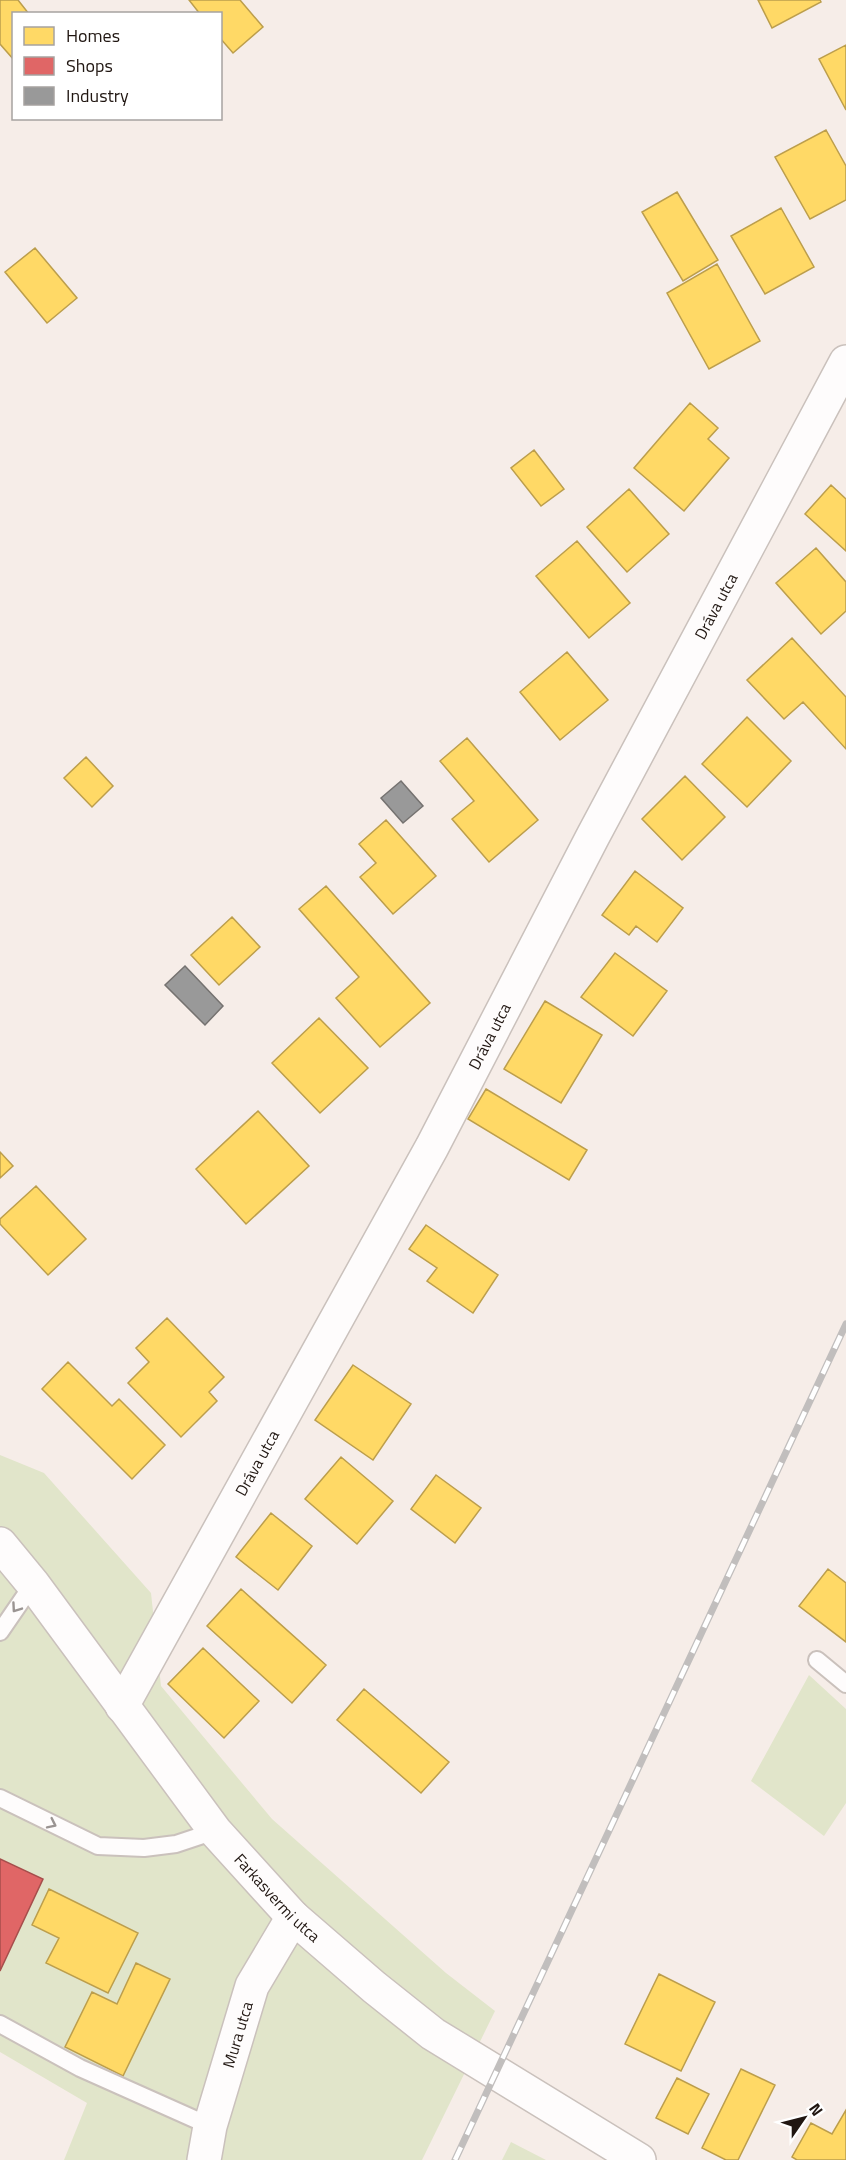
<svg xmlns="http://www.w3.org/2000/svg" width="846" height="2160" viewBox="0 0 846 2160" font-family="'Titillium Web',sans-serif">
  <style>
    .green { fill: #e1e5ca }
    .homes { fill: #ffd966; stroke: #bc9e4c; stroke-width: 1.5 }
    .shops { fill: #e06666; stroke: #a64e4c; stroke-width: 1.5 }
    .industry { fill: #999; stroke: #757270; stroke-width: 1.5 }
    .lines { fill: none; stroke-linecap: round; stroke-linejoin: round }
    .service-casing { stroke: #cac1bc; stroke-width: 20 }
    .minor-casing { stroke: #cac1bc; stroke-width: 36 }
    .tertiary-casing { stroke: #cac1bc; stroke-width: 36 }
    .service { stroke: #fefcfc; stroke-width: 16 }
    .minor { stroke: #fefcfc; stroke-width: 33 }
    .tertiary { stroke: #fefcfc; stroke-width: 33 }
    .rail-casing { stroke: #c1bebd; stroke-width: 7 }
    .rail { stroke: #fff; stroke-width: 4.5; stroke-dasharray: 14; stroke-linecap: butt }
    .oneway { stroke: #9a9492 }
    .labels { text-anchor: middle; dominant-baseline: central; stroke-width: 6; stroke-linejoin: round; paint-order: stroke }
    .street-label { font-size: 16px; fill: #201611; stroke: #fff }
  </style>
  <rect width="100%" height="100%" fill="#f6ede8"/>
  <path class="green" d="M 0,1455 L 44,1473 L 151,1593 L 161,1686 L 272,1819 L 446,1973 L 495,2011 L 422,2160 L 64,2160 L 87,2103 L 0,2052 Z
    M 809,1675 L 846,1709 L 846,1803 L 824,1836 L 751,1781 Z
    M 511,2142 L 546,2160 L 502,2160 Z"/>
  <path class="homes" d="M 0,0 L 18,0 L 29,14 L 14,14 L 14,60 L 0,44 Z
    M 189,0 L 240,0 L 263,27 L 233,53 L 220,38 L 220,14 L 200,14 Z
    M 758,0 L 820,0 L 821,2 L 772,28 Z
    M 846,45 L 846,110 L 819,59 Z
    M 826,130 L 846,166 L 846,200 L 810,219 L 775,157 Z
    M 677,192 L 718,260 L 683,281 L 642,212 Z
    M 781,208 L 814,267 L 765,294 L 731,236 Z
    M 35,248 L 77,298 L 47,323 L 5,272 Z
    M 717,264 L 760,341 L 709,369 L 667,293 Z
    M 690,403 L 718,428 L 708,439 L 729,458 L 684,511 L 634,468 Z
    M 534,450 L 564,489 L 541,506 L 511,468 Z
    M 831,485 L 846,499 L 846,551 L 805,514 Z
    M 629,489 L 669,534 L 627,572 L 587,527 Z
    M 577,541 L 630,603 L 589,638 L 536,576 Z
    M 816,548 L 846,582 L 846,611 L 821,634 L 776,583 Z
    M 792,638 L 846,697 L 846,749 L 803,702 L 784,719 L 747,680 Z
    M 567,652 L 608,700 L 560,740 L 520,692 Z
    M 747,717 L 791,761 L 747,807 L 702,764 Z
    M 467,738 L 538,820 L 489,862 L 452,819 L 474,801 L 440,761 Z
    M 86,757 L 113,786 L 92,807 L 64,778 Z
    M 685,776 L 725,817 L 682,860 L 642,819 Z
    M 386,820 L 436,876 L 393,914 L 360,877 L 376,863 L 359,844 Z
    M 635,871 L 683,908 L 657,942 L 636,926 L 629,935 L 602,915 Z
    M 326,886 L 430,1003 L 380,1047 L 336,998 L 359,977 L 299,909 Z
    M 232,917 L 260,947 L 219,985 L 191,955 Z
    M 615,953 L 667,991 L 633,1036 L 581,997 Z
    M 545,1001 L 602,1035 L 561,1103 L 504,1069 Z
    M 319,1018 L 368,1068 L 320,1113 L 272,1063 Z
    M 486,1089 L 587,1150 L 569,1180 L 468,1119 Z
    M 258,1111 L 309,1166 L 246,1224 L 196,1169 Z
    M 0,1152 L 13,1166 L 0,1178 Z
    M 36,1186 L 86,1239 L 48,1275 L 0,1224 L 0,1219 Z
    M 426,1225 L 498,1275 L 473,1313 L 427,1281 L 437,1268 L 409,1249 Z
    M 167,1318 L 224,1377 L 209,1392 L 217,1401 L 181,1437 L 128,1383 L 149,1362 L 136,1348 Z
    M 68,1362 L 112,1406 L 119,1399 L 165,1445 L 132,1479 L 42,1389 Z
    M 353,1365 L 411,1404 L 373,1460 L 315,1420 Z
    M 341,1457 L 393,1501 L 357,1544 L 305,1499 Z
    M 436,1475 L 481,1508 L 455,1543 L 411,1509 Z
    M 271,1513 L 312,1546 L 278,1590 L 236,1557 Z
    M 828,1569 L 846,1583 L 846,1642 L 799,1606 Z
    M 241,1589 L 326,1665 L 292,1703 L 207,1626 Z
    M 203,1648 L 259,1701 L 224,1738 L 168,1684 Z
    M 364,1689 L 449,1762 L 421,1793 L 337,1720 Z
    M 49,1889 L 138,1933 L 108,1993 L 46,1963 L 59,1938 L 32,1925 Z
    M 136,1963 L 170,1979 L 123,2076 L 65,2047 L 92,1992 L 117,2004 Z
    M 659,1974 L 715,2002 L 681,2071 L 625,2044 Z
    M 741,2069 L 775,2085 L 738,2160 L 726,2160 L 702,2148 Z
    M 677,2078 L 709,2094 L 688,2134 L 656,2118 Z
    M 846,2110 L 846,2160 L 797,2160 L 792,2157 L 811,2123 L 832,2134 Z"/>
  <path class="shops" d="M 0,1859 L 43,1879 L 0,1971 Z"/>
  <path class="industry" d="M 401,781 L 423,806 L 403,823 L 381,798 Z
    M 185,966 L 223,1006 L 205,1025 L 165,985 Z"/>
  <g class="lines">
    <defs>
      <path id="service" d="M 0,1632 L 33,1584
        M 817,1660 L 846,1684
        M 0,1798 L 98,1846 L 144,1848 L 176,1844 L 215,1831
        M 0,2024 L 80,2068 L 210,2126"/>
      <g id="minor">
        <path id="s1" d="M 122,1706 L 432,1147 L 593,836 L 846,362"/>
        <path id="s2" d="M 204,2160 L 210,2126 L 252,1986 L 293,1917"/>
      </g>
      <g id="tertiary">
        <path id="s3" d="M 0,1544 L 33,1584 L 215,1831 L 293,1917 L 374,1987 L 433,2034 L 639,2160"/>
      </g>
    </defs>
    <use href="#service" class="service-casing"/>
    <use href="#minor" class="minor-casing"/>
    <use href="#tertiary" class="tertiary-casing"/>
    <use href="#service" class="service"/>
    <use href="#minor" class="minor"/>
    <use href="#tertiary" class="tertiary"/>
    <defs>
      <path id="rail" d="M 455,2160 L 846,1324"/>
    </defs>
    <use href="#rail" class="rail-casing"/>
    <use href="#rail" class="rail"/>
  </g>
  <defs><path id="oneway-chevron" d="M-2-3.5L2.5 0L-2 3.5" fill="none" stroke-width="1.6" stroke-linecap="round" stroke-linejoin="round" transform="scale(1.5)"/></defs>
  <g class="oneway">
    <use href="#oneway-chevron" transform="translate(16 1608) rotate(125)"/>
    <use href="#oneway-chevron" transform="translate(52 1824) rotate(26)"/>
  </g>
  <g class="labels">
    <g class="street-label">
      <text stroke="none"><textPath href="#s1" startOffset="1250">Dráva utca</textPath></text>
      <text stroke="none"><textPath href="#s1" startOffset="764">Dráva utca</textPath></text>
      <text stroke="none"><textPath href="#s1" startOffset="278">Dráva utca</textPath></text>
      <text stroke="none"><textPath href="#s3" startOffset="450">Farkasvermi utca</textPath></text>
      <text stroke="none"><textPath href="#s2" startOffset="130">Mura utca</textPath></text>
    </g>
  </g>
  <rect x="12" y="12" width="210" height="108" fill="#ffffff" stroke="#a6a2a0" stroke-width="1.5"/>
  <rect x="24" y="27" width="30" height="18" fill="#ffd966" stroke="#a6a2a0" stroke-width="1.5"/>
  <text x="66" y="42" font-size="18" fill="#201611">Homes</text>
  <rect x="24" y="57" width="30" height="18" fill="#e06666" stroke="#a6a2a0" stroke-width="1.5"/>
  <text x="66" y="72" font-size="18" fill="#201611">Shops</text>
  <rect x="24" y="87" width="30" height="18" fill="#999999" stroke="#a6a2a0" stroke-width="1.5"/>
  <text x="66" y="102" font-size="18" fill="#201611">Industry</text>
  <g transform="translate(804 2118) rotate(55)" stroke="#ffffff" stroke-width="4.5" paint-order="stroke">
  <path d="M0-4.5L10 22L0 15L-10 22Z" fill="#201611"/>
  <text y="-9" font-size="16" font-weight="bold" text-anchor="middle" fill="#201611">N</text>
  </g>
</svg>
